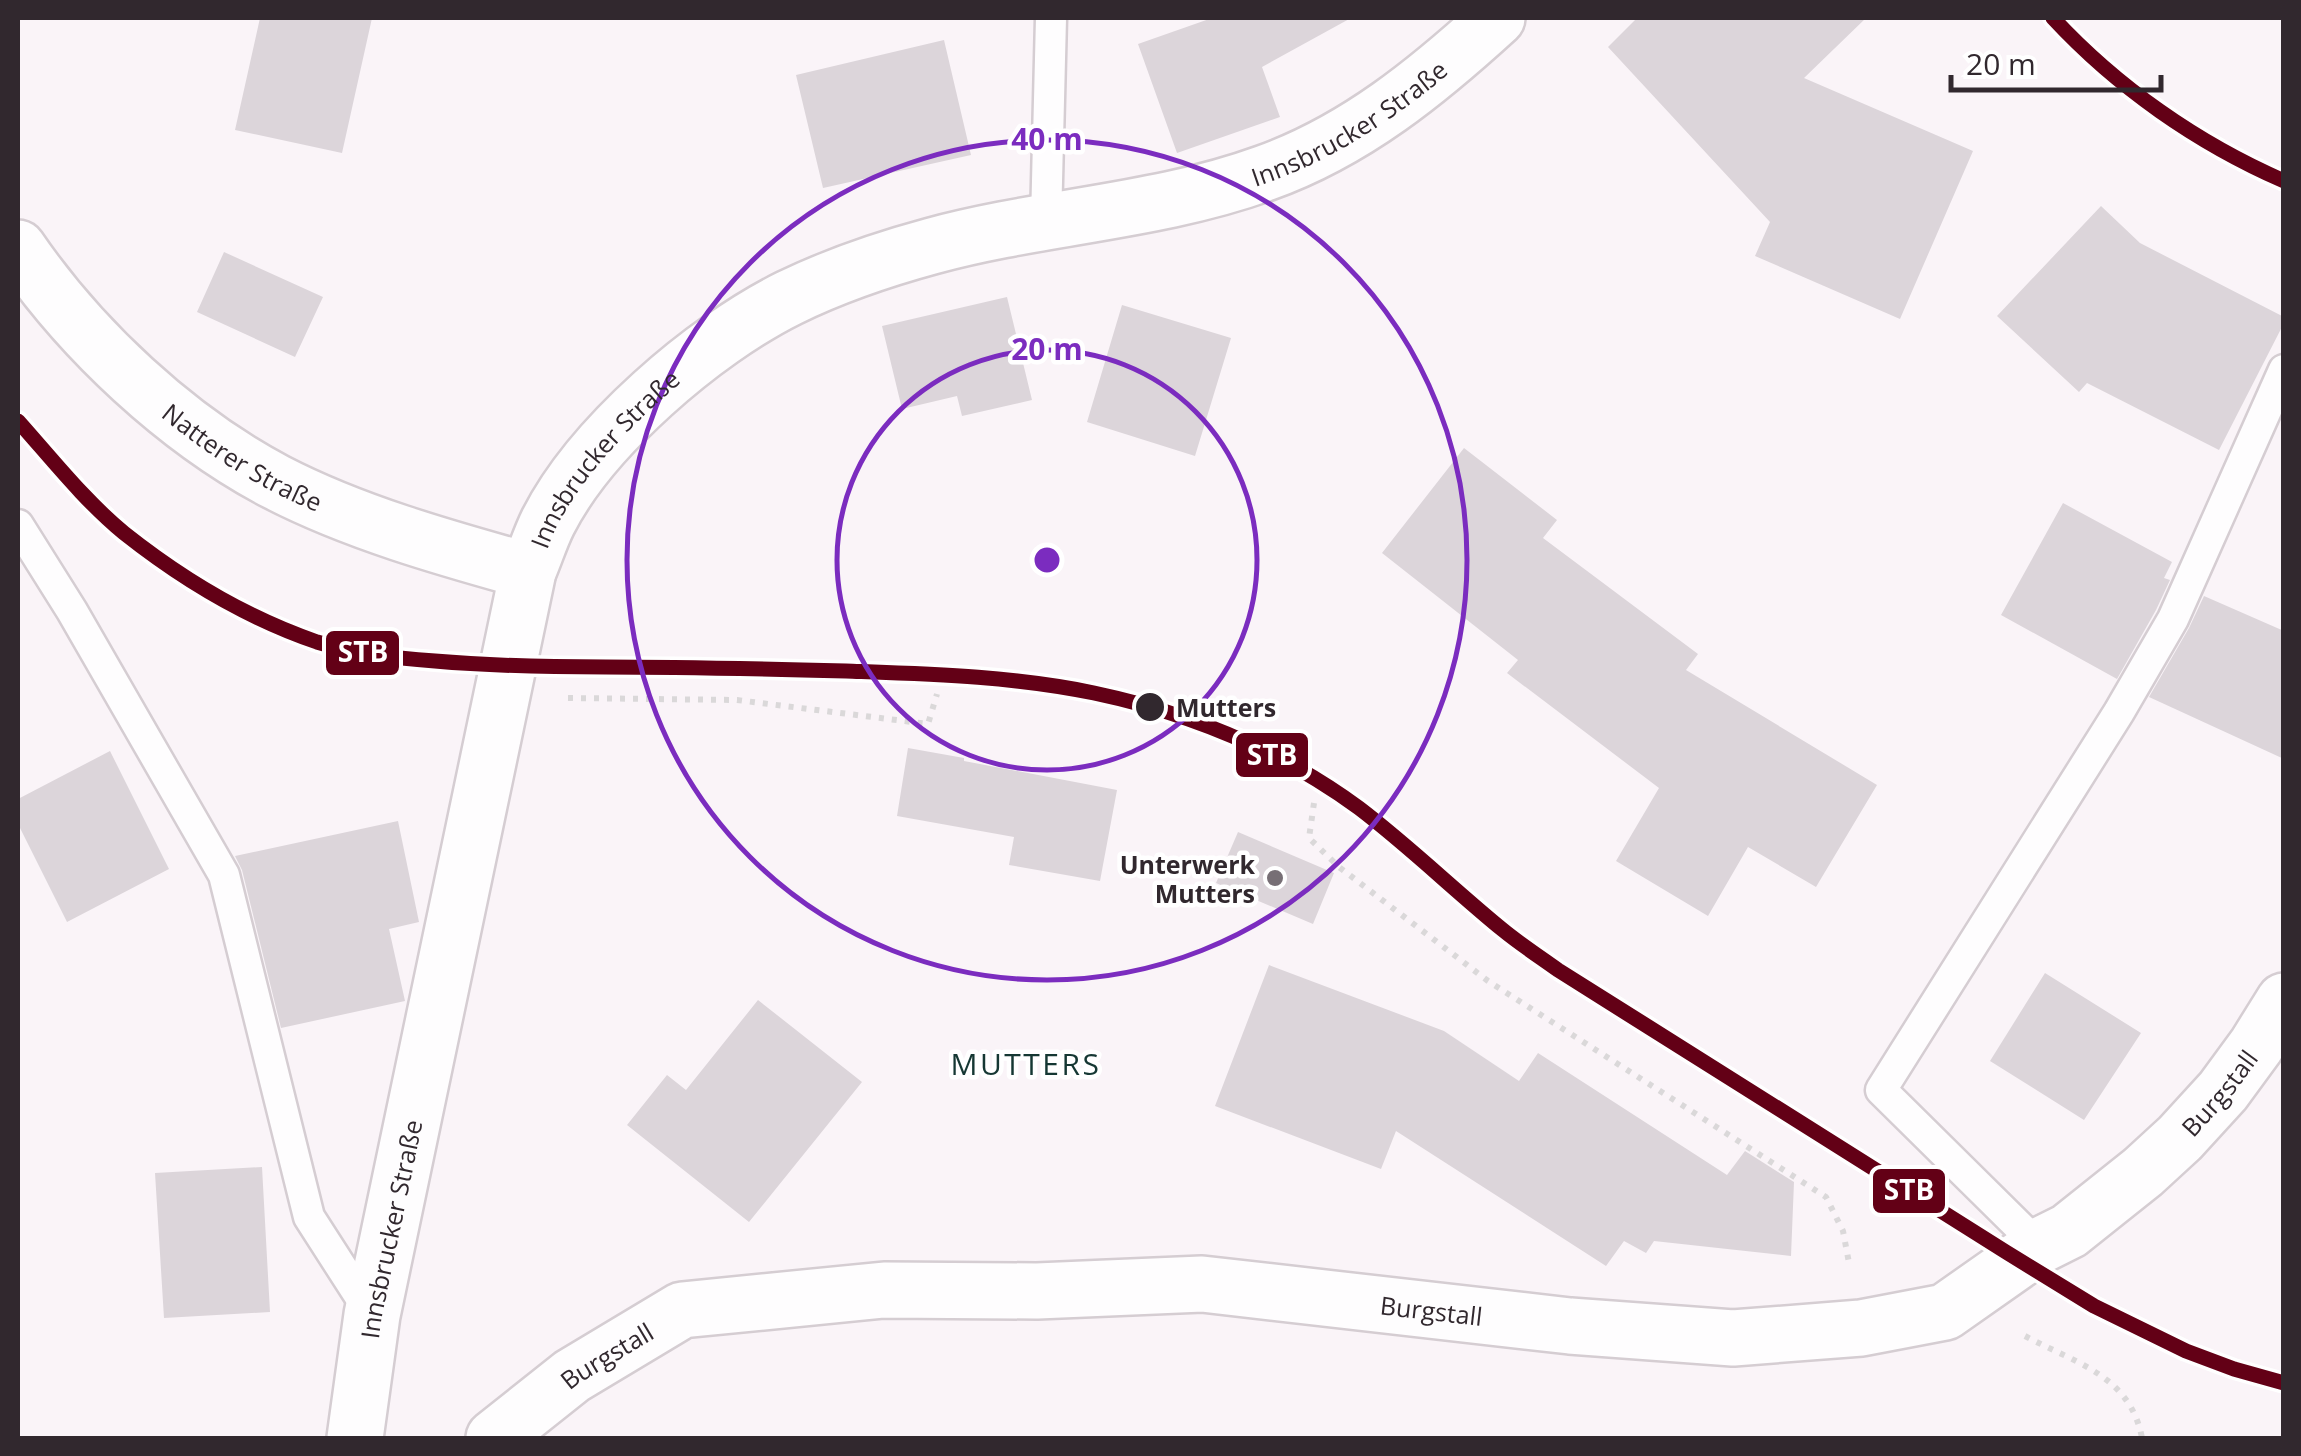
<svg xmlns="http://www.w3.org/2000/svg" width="2301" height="1456" viewBox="0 0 2301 1456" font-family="'Open Sans',sans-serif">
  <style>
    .building { fill: #dcd5da }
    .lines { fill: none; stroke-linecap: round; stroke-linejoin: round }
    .lane-casing { stroke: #d5cdd2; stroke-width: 35 }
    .street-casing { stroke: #d5cdd2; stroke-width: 60 }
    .secondary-casing { stroke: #d5cdd2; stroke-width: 60 }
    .path { stroke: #dad8d9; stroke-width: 6; stroke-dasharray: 5 8; stroke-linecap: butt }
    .lane { stroke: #fefdfe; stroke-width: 30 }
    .street { stroke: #fefdfe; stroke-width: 55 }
    .secondary { stroke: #fefdfe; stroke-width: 55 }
    .tram-1-casing { stroke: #fff; stroke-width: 22 }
    .tram-1 { stroke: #630016; stroke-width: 15 }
    .ring { fill: none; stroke: #7b2cbf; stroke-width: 5 }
    .stop-dot { fill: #31282e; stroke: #fff; stroke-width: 4 }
    .poi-dot { fill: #776f75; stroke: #fff; stroke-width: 4 }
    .labels { text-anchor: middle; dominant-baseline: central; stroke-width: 9; stroke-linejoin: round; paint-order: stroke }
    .street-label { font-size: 25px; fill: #31282e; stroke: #fff }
    .stop-label { font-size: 25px; font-weight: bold; fill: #31282e; stroke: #fff; text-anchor: start }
    .poi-label { font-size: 25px; font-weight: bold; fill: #31282e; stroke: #fff; text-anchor: end }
    .quarter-label { font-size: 30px; letter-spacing: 2.5px; fill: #153733; stroke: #fff }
    .centre { fill: #7b2cbf; stroke: #fff; stroke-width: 5 }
    .ring-label { font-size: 30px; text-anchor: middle; font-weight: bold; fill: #7b2cbf; stroke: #fff; stroke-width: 9; stroke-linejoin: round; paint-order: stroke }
    .line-badge { stroke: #fff; stroke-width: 4 }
    .badge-label { font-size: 28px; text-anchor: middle; font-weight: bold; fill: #fff }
  </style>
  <rect width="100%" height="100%" fill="#faf4f8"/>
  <path class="building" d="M 260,18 L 372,18 L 342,153 L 235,130 Z
    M 1212,18 L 1351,18 L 1262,67 L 1280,117 L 1177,153 L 1138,44 Z
    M 1637,18 L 1866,18 L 1804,78 L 1973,151 L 1900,319 L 1755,256 L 1770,222 L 1608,47 Z
    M 944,40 L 971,155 L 823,188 L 796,75 Z
    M 2101,206 L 2140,243 L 2284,317 L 2284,323 L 2219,450 L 2087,383 L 2079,392 L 1997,316 Z
    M 224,252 L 323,297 L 295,357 L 197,312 Z
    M 1007,297 L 1032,400 L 962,416 L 957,396 L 902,409 L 882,326 Z
    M 1122,305 L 1231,338 L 1195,456 L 1087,422 Z
    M 1464,448 L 1557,520 L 1543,538 L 1698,654 L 1686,670 L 1877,785 L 1816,887 L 1748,847 L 1708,916 L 1616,861 L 1659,788 L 1507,673 L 1518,660 L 1382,553 Z
    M 2063,503 L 2172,562 L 2164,578 L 2170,580 L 2156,610 L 2117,679 L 2001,615 Z
    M 2204,596 L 2284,631 L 2284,759 L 2149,697 L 2189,628 Z
    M 908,748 L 964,758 L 964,761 L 1117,790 L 1100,881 L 1009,865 L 1014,837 L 897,816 Z
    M 110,751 L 169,869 L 67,922 L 18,824 L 18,799 Z
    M 398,821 L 419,922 L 389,929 L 405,1001 L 281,1028 L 242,870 L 235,856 Z
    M 1238,832 L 1334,873 L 1313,924 L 1216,883 Z
    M 1269,965 L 1444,1031 L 1519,1081 L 1538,1053 L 1727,1175 L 1745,1151 L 1794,1182 L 1791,1256 L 1654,1241 L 1646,1253 L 1624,1241 L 1606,1266 L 1396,1131 L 1381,1169 L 1215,1106 Z
    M 2045,973 L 2141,1033 L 2084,1120 L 1990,1061 Z
    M 758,1000 L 862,1082 L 749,1222 L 627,1125 L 667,1075 L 686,1090 Z
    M 262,1167 L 270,1312 L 164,1318 L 155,1173 Z"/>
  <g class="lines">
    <defs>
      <path id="lane" d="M 1046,222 L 1051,18
        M 18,525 L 72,611 L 224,875 L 309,1217 L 372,1315
        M 2039,1246 L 1881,1090 L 2119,712 L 2173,619 L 2284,370"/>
      <g id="street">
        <path id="s1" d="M 494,1438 L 572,1376 L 682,1310 L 884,1290 L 1037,1291 L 1202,1284 L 1570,1326 L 1733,1338 L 1861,1328 L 1945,1312 L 2039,1246 L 2069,1231 L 2143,1172 L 2180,1138 L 2223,1091 L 2256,1046 L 2284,1001"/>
      </g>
      <g id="secondary">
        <path id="s2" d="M 18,248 C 81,340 177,430 276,482 C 353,522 445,548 528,571"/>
        <path id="s3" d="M 355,1438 L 372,1315 L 528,571 C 535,555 540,538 548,522 C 591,437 704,340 789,298 C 834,276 884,259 932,246 C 1042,216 1158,212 1265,173 C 1355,141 1428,81 1497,18"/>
      </g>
    </defs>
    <use href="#lane" class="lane-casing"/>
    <use href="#street" class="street-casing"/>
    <use href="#secondary" class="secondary-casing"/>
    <path class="path" d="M 568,698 L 737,700 L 928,724 L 937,694
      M 1314,803 L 1309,838 L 1339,867 L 1488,981 L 1826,1197 L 1843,1231 L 1849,1263
      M 2025,1336 C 2075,1363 2130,1375 2142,1438"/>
    <use href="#lane" class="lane"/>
    <use href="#street" class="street"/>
    <use href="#secondary" class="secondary"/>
    <defs>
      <path id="tram-1" d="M 2053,18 C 2117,87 2197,143 2284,181
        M 18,421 C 52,459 84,500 124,533 C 182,579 247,618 317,642 C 356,654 395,658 435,661 C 492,666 549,667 606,667 C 686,667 766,669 846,671 C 929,674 1012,676 1094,693 C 1189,713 1280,750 1359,808 C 1409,846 1454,890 1503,930 C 1520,944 1540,957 1558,970 L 2006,1252 L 2094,1306 L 2186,1351 L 2234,1369 L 2284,1383"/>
    </defs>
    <use href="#tram-1" class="tram-1-casing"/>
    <use href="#tram-1" class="tram-1"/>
  </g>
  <g class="ring">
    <circle cx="1047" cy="560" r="210"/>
    <circle cx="1047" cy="560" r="420"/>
  </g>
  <circle class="stop-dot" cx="1150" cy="707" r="16"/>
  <circle class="poi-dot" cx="1275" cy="878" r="10"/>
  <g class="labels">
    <g class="street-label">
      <text stroke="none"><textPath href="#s3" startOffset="1862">Innsbrucker Straße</textPath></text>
      <text stroke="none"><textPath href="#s2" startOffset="310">Natterer Straße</textPath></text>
      <text stroke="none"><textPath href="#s3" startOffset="1022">Innsbrucker Straße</textPath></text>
      <text stroke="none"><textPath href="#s1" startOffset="1850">Burgstall</textPath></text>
      <text stroke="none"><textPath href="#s3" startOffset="212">Innsbrucker Straße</textPath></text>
      <text stroke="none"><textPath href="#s1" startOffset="980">Burgstall</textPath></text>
      <text stroke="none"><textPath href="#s1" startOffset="140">Burgstall</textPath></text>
    </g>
    <g class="stop-label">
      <text x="1176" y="707">Mutters</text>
    </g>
    <g class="poi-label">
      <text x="1255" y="864">Unterwerk<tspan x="1255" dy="29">Mutters</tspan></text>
    </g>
    <g class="quarter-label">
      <text x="1026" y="1063">MUTTERS</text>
    </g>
  </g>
  <circle cx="1047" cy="560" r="15" class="centre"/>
  <g class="ring-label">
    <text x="1047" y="150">40 m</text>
    <text x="1047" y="360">20 m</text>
  </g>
  <g class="line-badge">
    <rect x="324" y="629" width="77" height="48" rx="10" fill="#630016"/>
    <rect x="1234" y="731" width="76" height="48" rx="10" fill="#630016"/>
    <rect x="1871" y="1167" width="76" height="48" rx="10" fill="#630016"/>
  </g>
  <g class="badge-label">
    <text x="363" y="662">STB</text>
    <text x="1272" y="765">STB</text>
    <text x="1909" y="1200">STB</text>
  </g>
  <rect width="2301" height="1456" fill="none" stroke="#31282e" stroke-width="40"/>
  <path d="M1951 75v15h210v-15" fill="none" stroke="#31282e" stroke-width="5"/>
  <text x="1966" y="75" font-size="30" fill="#31282e" stroke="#ffffff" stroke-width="8" paint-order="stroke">20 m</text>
</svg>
